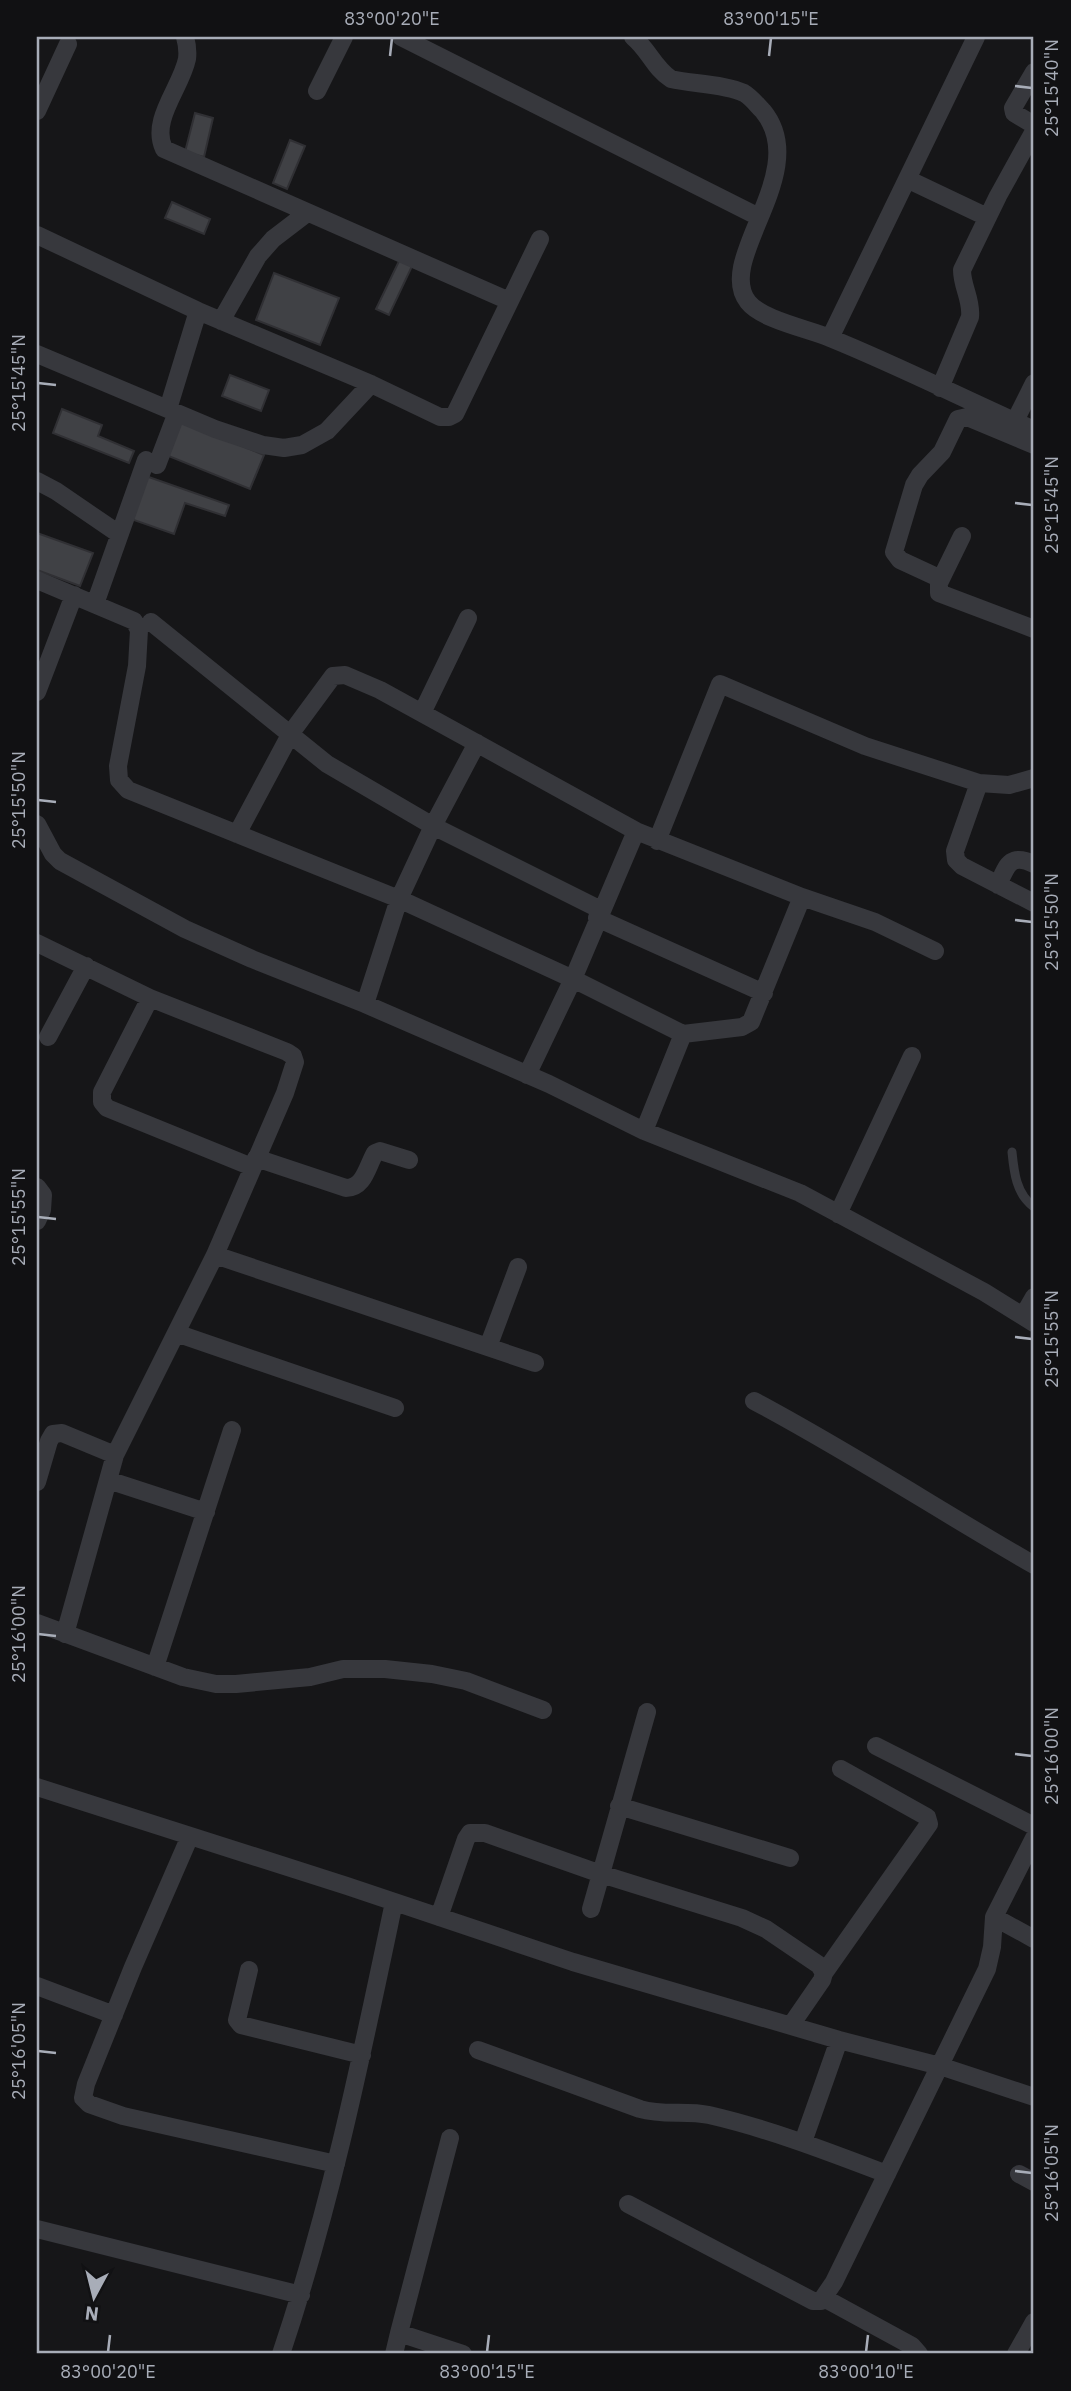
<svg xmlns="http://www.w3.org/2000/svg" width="1071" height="2391" viewBox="0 0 1071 2391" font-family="'IBM Plex Sans',sans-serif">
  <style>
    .building { fill: #404145; stroke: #303034; stroke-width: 2 }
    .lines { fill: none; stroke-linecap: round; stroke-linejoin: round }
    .lane { stroke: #37383d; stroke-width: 9 }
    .street { stroke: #37383d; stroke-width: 18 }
    .ticks { fill: none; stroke: #a8adb8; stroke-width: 2.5 }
    .neatline { fill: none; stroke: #a8adb8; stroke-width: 2.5 }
    .ticks-label { font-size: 18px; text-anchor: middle; fill: #a8adb8 }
  </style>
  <rect width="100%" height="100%" fill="#161618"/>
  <path class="building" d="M 195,113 L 213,118 L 204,157 L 185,152 Z
    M 290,140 L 305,146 L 287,189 L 273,183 Z
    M 172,202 L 210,219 L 204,234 L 165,218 Z
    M 400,259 L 413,264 L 389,315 L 376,309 Z
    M 274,273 L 339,298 L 320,345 L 256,320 Z
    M 230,375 L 269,390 L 261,411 L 222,396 Z
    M 62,409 L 102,425 L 98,436 L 134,451 L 129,463 L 53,433 Z
    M 180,421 L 264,455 L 250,489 L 166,455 Z
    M 143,475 L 229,505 L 225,516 L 185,503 L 174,534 L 128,518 Z
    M 37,533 L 93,553 L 80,586 L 37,570 Z"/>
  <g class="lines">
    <path class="lane" d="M 1012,1152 C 1014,1172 1016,1194 1034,1207"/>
    <path class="street" d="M 185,37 C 187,44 188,51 187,59 C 181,88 150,120 164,149 L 509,301
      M 401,37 L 759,217
      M 633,37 C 649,50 654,68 671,79 C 692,84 725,84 744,93 C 751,97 757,105 763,111 C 813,172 714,259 748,302 C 762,320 809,329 830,338 C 899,366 966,400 1034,430
      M 1034,72 L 1013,108 L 1014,113 L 1034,125
      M 317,91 L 344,37
      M 37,111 L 68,44
      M 907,179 L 987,217
      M 37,235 L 198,311 L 371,384 L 440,417 L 449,417 L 455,414 L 540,239
      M 221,321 L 258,256 L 273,239 L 307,213
      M 830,338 L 976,37
      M 37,354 L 215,429 L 263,445 L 284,448 L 302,445 L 327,431 L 371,384
      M 940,388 L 970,317 C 972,300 962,287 962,270 L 998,196 L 1034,131
      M 1015,421 L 1034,383
      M 157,465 L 176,415 L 168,409 L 198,311
      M 37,481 L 56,491 L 119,534
      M 962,536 L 939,583 L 939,593 L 1034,629
      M 941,579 L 900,560 L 894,552 L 914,485 L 920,475 L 942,452 L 958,419 L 967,417 L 1034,445
      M 37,580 L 134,621 L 139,630 L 137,666 L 118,766 L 119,780 L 128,790 L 399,899 L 365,1004 L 549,1084 L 644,1131 L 800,1193 L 984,1292 L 1034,1323
      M 95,604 L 146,460
      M 151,622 L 327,764 L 433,826 L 601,910
      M 37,692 L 74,595
      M 422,713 L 468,618
      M 477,743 L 433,826 L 399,899 L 573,979 L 683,1034
      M 979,783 L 955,851 L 956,860 L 962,866 L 1034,903
      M 37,824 L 53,854 L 60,861 L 185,929 L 252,959 L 365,1004
      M 237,834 L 291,733 L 333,676 L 345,675 L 380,690 L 636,831
      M 657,841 L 720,684 L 865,746 L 979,783 L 1009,785 L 1034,778
      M 998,885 C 1007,865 1010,853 1034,864
      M 802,897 L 875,922 L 935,951
      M 597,918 L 764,993
      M 37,943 L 150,998 L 287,1052 L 293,1056 L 295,1062 L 285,1093 L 215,1255 L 115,1455 L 62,1433 L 53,1434 L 49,1441 L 37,1482
      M 150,998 L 102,1092 L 102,1102 L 107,1108 L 252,1167
      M 48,1037 L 86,966
      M 527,1075 L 573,979 L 636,831 L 802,897 L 751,1022 L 742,1027 L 683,1034 L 644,1131
      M 256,1158 L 346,1188 C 364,1188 367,1167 375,1153 L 380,1151 L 409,1160
      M 37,1187 L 43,1195 L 42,1210 L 37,1221
      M 838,1214 L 912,1056
      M 215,1255 L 535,1363
      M 1023,1316 L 1034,1297
      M 176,1333 L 395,1408
      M 488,1347 L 518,1267
      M 754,1401 C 850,1452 940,1511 1034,1565
      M 108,1480 L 206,1512
      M 37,1623 L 183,1677 L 216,1684 L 236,1684 L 310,1677 L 343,1669 L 385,1669 L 432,1674 L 466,1681 L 543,1710
      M 65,1634 L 115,1455
      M 155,1667 L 232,1430
      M 876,1746 L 1034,1826
      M 37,1787 L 347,1886 L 573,1962 L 839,2040 L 940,2066 L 1034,2097
      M 619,1806 L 790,1858
      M 190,1836 L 133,1967 L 86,2084 L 83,2098 L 89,2104 L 123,2116 L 336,2164
      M 591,1909 L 647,1712
      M 439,1917 L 466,1839 L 470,1833 L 485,1833 L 601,1874 L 742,1918 L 766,1929 L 819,1965 L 824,1973 L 822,1980 L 791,2025
      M 994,1917 L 1034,1939
      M 249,1970 L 237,2020 L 241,2025 L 362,2055
      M 824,1973 L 929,1824 L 927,1817 L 841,1769
      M 37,1986 L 114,2015
      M 478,2050 L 640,2109 C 663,2116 686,2110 709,2115 C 770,2129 829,2152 887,2174
      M 450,2138 L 399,2333 L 463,2354
      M 803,2142 L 839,2040
      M 1019,2174 L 1034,2182
      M 628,2204 L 813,2301 L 821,2301 L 834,2282 L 987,1969 L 992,1947 L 994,1917 L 1034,1838
      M 37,2229 L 301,2295
      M 824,2298 L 912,2346 L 919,2354
      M 281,2354 C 331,2206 362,2054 394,1902
      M 394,2354 L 399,2333
      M 1016,2354 L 1034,2322"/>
  </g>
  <path class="ticks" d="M 390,56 L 392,38M 769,56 L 771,38M 1015,86 L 1032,88M 38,383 L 56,385M 1015,503 L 1032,505M 38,800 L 56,802M 1015,920 L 1032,922M 38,1217 L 56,1219M 1015,1337 L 1032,1339M 38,1634 L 56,1636M 1015,1754 L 1032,1756M 38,2051 L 56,2053M 1015,2171 L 1032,2173M 108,2352 L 110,2335M 487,2352 L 489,2335M 866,2352 L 868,2335"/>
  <rect width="1071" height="2391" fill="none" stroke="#111113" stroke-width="77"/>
  <g transform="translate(94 2297) rotate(187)" stroke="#111113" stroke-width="5" paint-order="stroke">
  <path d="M0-5L12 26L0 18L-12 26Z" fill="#a8adb8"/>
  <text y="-10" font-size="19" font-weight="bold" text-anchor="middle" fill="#a8adb8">N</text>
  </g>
  <rect x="38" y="38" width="994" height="2314" class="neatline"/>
  <g class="ticks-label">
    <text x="392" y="25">83°00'20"E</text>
    <text x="771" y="25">83°00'15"E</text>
    <text transform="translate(1052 88) rotate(-90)" y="6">25°15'40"N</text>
    <text transform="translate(19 383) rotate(-90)" y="6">25°15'45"N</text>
    <text transform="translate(1052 505) rotate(-90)" y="6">25°15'45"N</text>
    <text transform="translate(19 800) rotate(-90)" y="6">25°15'50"N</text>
    <text transform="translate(1052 922) rotate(-90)" y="6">25°15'50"N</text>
    <text transform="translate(19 1217) rotate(-90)" y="6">25°15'55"N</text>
    <text transform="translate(1052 1339) rotate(-90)" y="6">25°15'55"N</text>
    <text transform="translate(19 1634) rotate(-90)" y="6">25°16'00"N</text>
    <text transform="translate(1052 1756) rotate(-90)" y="6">25°16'00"N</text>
    <text transform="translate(19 2051) rotate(-90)" y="6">25°16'05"N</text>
    <text transform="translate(1052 2173) rotate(-90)" y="6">25°16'05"N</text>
    <text x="108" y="2378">83°00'20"E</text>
    <text x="487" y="2378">83°00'15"E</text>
    <text x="866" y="2378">83°00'10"E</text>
  </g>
</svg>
